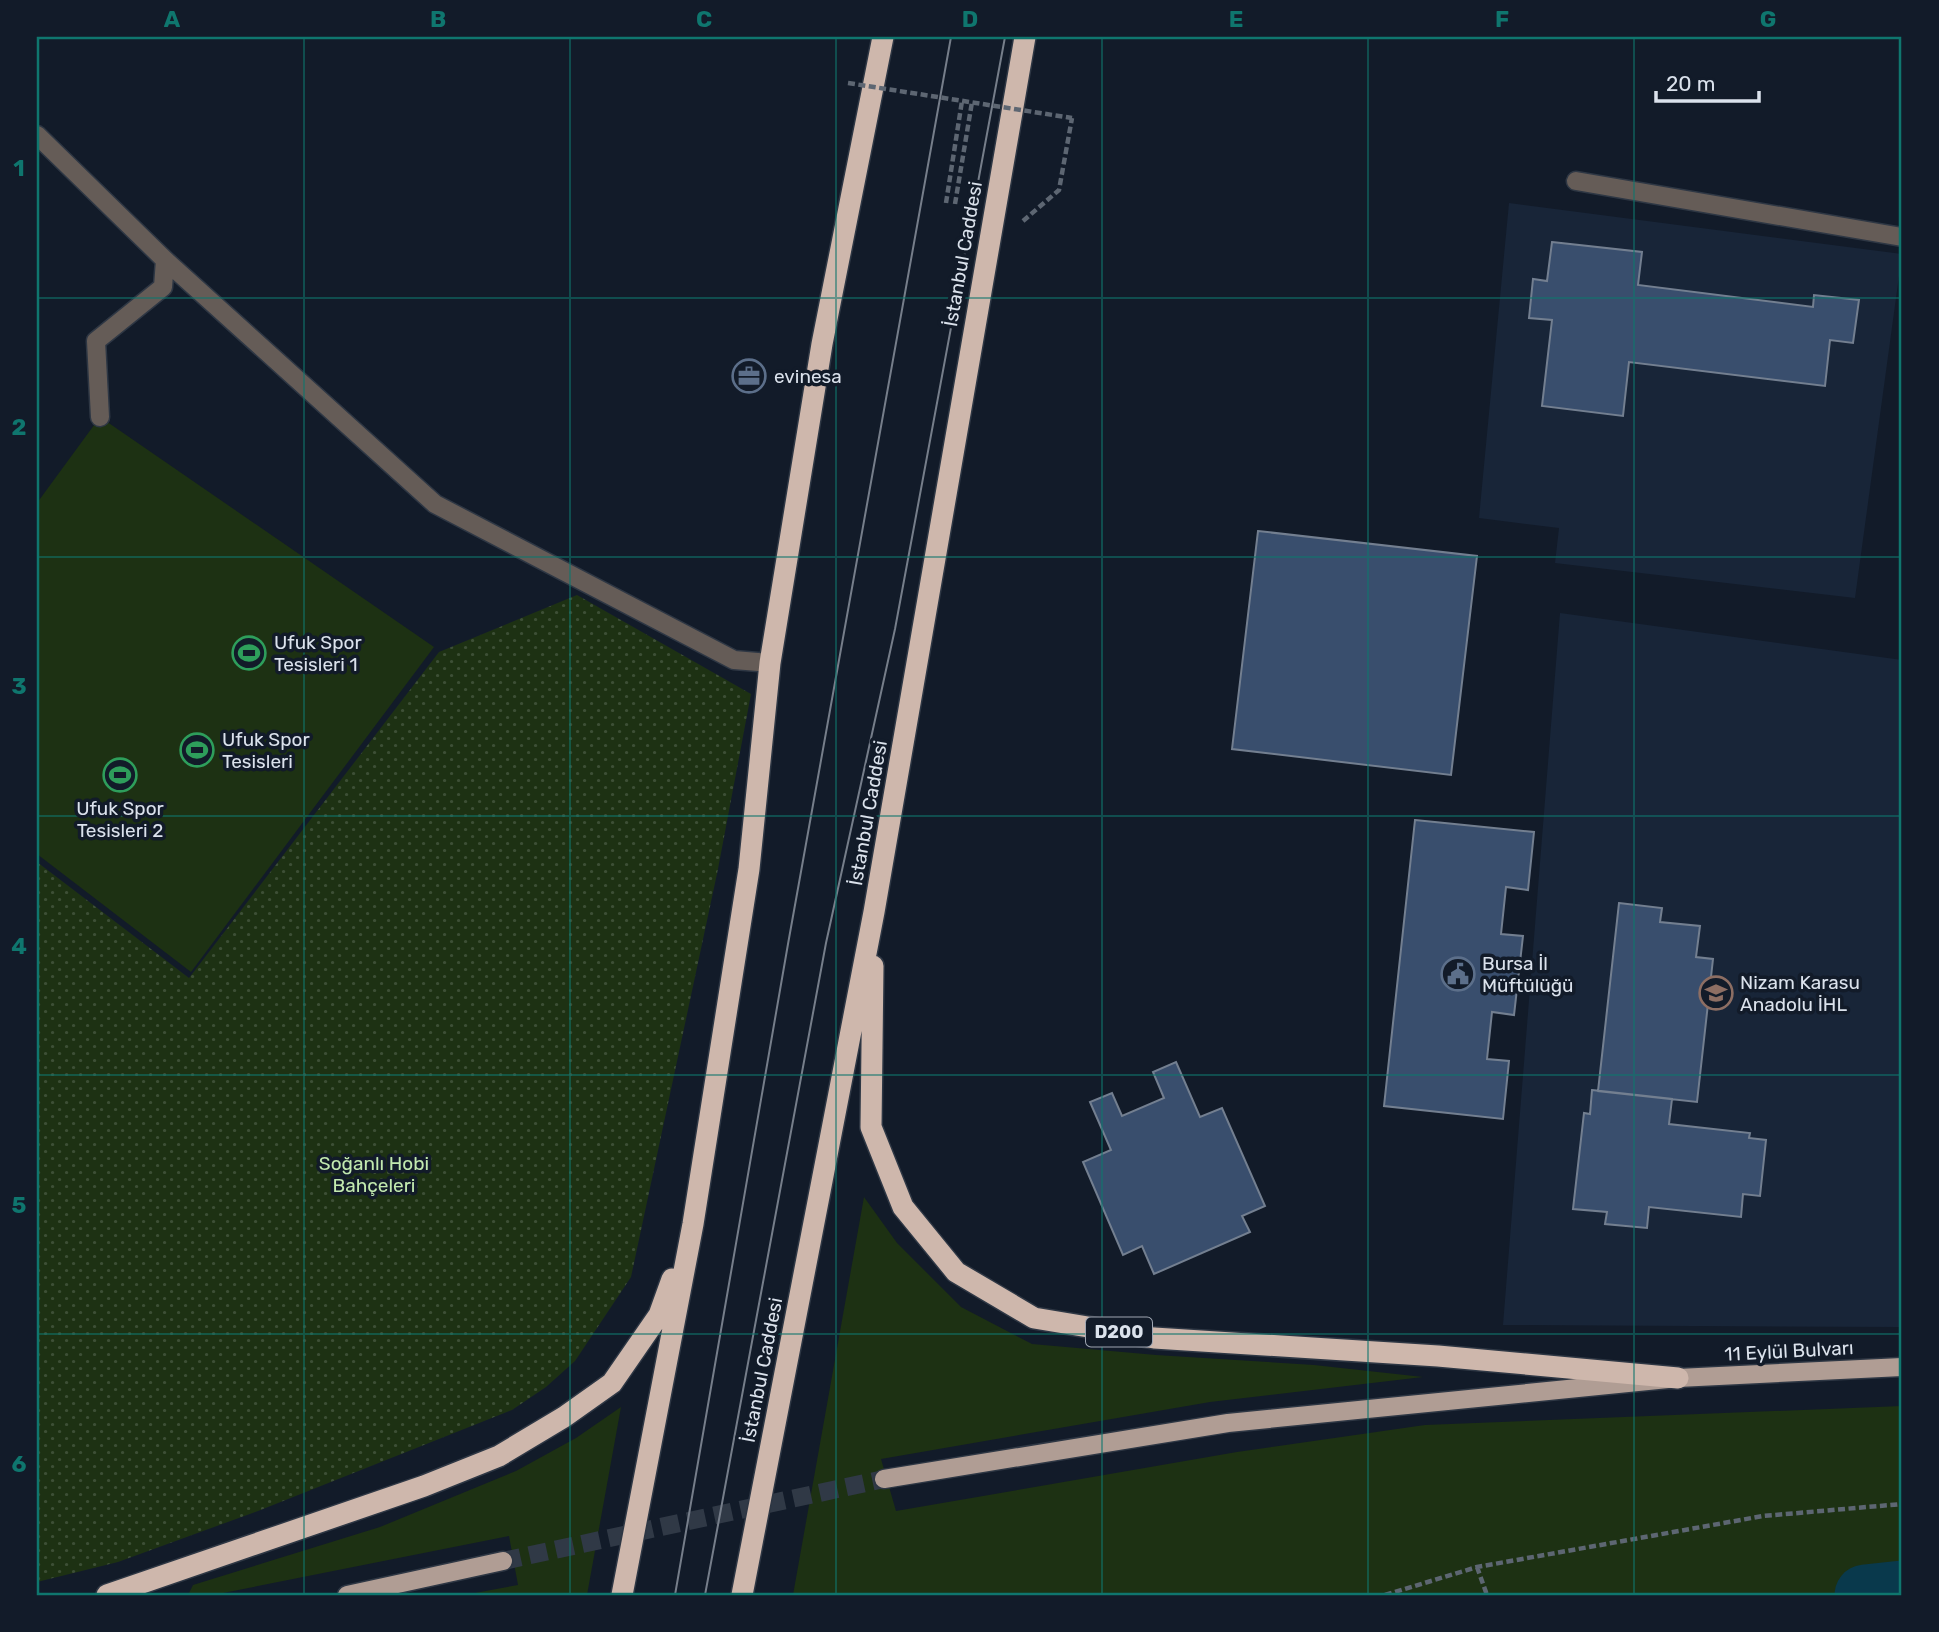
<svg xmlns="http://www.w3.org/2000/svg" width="1939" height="1632" viewBox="0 0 1939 1632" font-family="Rubik,sans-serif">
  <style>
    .built { fill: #182538 }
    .grass { fill: #1d3113 }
    .garden { fill: url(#garden-dots) }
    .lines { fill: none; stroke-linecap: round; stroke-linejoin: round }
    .river { stroke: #09394c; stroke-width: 61 }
    .building { fill: #394e6d; stroke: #737f90; stroke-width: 2 }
    .major-tunnel { stroke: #303946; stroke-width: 18; stroke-dasharray: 18 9; stroke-linecap: butt }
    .minor-casing { stroke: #2e3744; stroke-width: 21 }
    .major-casing { stroke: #2e3744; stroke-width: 21 }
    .highway-casing { stroke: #2e3744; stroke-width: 24 }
    .path { stroke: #5d6672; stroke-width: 4.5; stroke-dasharray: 7 3.5; stroke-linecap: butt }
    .minor { stroke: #655c57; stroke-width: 18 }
    .major { stroke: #b09d94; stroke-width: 18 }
    .highway { stroke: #ceb7ac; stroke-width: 21 }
    .tram { stroke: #767e8a; stroke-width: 2 }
    .path-bridge { stroke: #5d6672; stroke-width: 4.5; stroke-dasharray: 7 3.5; stroke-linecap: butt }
    .grid { fill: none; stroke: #0f766e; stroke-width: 2; stroke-opacity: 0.55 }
    .labels { text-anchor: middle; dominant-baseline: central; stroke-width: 7; stroke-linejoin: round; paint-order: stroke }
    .shield { fill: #121b29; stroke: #9fa6b2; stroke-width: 2 }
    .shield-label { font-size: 18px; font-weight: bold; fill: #dbe2ec }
    .street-label { font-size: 19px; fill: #dbe2ec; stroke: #121b29 }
    .poi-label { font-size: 19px; fill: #dbe2ec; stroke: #121b29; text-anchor: start }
    .park-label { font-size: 19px; fill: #c2e9af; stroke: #121b29 }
    .neatline { fill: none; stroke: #0f766e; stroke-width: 2.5 }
    .grid-label { font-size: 23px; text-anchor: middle; font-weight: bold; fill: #0f766e }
  </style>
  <defs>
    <pattern id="garden-dots" width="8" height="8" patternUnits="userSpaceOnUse" patternTransform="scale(1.75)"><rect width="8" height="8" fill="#1d3113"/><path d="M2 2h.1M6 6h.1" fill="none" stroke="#3d4f36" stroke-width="1.8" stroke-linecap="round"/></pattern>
  </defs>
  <rect width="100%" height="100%" fill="#121b29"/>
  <path class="built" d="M 1509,203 L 1902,254 L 1855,598 L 1555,563 L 1559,528 L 1479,518 Z
    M 1560,613 L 1902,660 L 1902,1327 L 1503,1325 Z"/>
  <path class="grass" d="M 100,417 L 434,647 L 191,972 L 37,854 L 37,503 Z
    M 864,1197 L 897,1243 L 961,1307 L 1032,1344 L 1156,1355 L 1314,1365 L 1423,1377 L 1210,1402 L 881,1459 L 896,1511 L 1237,1452 L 1425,1425 L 1902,1406 L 1902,1595 L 793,1595 Z
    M 621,1407 L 587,1595 L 464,1595 L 518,1585 L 509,1536 L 213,1595 L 188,1595 L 193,1585 L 380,1527 L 516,1471 L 576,1438 Z"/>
  <path class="garden" d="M 577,595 L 751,694 L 718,869 L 631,1277 L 575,1361 L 546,1387 L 512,1410 L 258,1511 L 118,1562 L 37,1582 L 37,862 L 189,978 L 439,652 Z"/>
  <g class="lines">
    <path class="river" d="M 1865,1595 L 1902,1591"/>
  </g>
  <path class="building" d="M 1552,242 L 1642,252 L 1638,285 L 1813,307 L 1814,295 L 1859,300 L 1853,343 L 1830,340 L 1825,386 L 1629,362 L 1623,416 L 1542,406 L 1552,320 L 1529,318 L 1533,279 L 1547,281 Z
    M 1258,531 L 1477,556 L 1451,775 L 1232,749 Z
    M 1415,820 L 1534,832 L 1528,890 L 1506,887 L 1501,934 L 1523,936 L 1514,1015 L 1492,1012 L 1487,1059 L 1509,1061 L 1503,1119 L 1384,1106 Z
    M 1619,903 L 1662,908 L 1660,922 L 1700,926 L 1696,957 L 1713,959 L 1697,1102 L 1598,1091 Z
    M 1176,1062 L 1200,1117 L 1222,1108 L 1265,1206 L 1242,1216 L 1250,1232 L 1154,1274 L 1142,1246 L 1123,1255 L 1083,1162 L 1111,1150 L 1090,1102 L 1112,1093 L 1122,1116 L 1164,1098 L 1153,1072 Z
    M 1592,1090 L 1672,1099 L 1669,1124 L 1750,1133 L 1749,1138 L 1766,1140 L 1760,1196 L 1743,1194 L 1741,1217 L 1649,1207 L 1647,1228 L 1605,1224 L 1607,1212 L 1573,1209 L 1584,1113 L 1590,1114 Z"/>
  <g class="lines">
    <path class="major-tunnel" d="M 503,1561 L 884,1479"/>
    <defs>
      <path id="minor" d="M 37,135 L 165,260 L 163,287 L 96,341 L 100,417
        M 1576,181 L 1902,237
        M 165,260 L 435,504 L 734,660 L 770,663"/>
      <path id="major" d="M 884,1479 L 1228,1423 L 1678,1378 L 1902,1367
        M 347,1595 L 503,1561"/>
      <path id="highway" d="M 873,966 L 871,1127 L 903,1207 L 956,1272 L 1034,1318 L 1154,1338 L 1438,1356 L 1678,1378
        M 107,1595 L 424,1486 L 499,1456 L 564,1417 L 612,1383 L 659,1315 L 672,1279
        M 622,1595 L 693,1224 L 749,869 L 770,663 L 822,344 L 883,37
        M 742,1595 L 874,912 L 1025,37"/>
    </defs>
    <use href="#minor" class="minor-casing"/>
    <use href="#major" class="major-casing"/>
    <use href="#highway" class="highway-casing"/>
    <path class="path" d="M 946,203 L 962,101
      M 955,204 L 972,102
      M 1023,221 L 1059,190 L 1072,118
      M 1477,1567 L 1487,1595
      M 1385,1595 L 1477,1567 L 1763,1516 L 1902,1504"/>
    <use href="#minor" class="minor"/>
    <use href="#major" class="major"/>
    <use href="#highway" class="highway"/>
    <path class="tram" d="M 675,1595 L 788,944 L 951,37
      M 705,1595 L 826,943 L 895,629 L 1005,37"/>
    <path class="path-bridge" d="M 848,83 L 1072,118"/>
  </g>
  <path class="grid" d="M 304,37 L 304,1595M 570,37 L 570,1595M 836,37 L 836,1595M 1102,37 L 1102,1595M 1368,37 L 1368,1595M 1634,37 L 1634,1595M 37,298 L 1902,298M 37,557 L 1902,557M 37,816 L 1902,816M 37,1075 L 1902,1075M 37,1334 L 1902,1334"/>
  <defs>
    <symbol id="office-ring" viewBox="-11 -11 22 22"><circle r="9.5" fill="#121b29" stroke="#5c6f8a" stroke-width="1.5"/><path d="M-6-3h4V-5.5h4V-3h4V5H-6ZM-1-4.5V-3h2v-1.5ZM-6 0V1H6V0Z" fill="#5c6f8a"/></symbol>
    <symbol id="stadium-ring" viewBox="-11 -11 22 22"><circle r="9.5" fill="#121b29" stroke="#2e9e5b" stroke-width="1.5"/><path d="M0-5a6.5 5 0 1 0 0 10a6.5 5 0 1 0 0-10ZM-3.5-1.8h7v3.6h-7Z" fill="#2e9e5b"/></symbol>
    <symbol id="civic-ring" viewBox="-11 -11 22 22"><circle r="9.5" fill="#121b29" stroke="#5c6f8a" stroke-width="1.5"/><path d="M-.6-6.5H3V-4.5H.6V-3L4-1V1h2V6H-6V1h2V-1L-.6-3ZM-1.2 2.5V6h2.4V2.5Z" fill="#5c6f8a"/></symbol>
    <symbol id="school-ring" viewBox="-11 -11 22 22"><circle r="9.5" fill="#121b29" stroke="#8d6e63" stroke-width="1.5"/><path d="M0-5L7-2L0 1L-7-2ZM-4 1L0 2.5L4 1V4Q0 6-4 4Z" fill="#8d6e63"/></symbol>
  </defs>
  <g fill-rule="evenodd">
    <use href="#office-ring" x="730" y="357" width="38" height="38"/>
    <use href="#stadium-ring" x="230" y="634" width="38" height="38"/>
    <use href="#stadium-ring" x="178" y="731" width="38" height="38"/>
    <use href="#stadium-ring" x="101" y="756" width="38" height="38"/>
    <use href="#civic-ring" x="1439" y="955" width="38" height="38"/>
    <use href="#school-ring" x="1697" y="974" width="38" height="38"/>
  </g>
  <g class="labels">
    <rect class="shield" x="1086" y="1317.5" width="66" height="29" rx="5"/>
    <g class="shield-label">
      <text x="1119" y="1332">D200</text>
    </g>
    <g class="street-label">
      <text transform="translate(963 254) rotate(-80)">İstanbul Caddesi</text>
      <text transform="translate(868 813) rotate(-80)">İstanbul Caddesi</text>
      <text transform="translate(1789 1351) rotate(-3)">11 Eylül Bulvarı</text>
      <text transform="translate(762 1370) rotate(-79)">İstanbul Caddesi</text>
    </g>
    <g class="poi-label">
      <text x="774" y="376">evinesa</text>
      <text x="274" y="642">Ufuk Spor<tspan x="274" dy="22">Tesisleri 1</tspan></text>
      <text x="222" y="739">Ufuk Spor<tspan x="222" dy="22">Tesisleri</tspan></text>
      <text x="120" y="808" text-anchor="middle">Ufuk Spor<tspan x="120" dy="22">Tesisleri 2</tspan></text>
      <text x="1482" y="963">Bursa İl<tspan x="1482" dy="22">Müftülüğü</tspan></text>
      <text x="1740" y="982">Nizam Karasu<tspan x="1740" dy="22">Anadolu İHL</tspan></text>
    </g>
    <g class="park-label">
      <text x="374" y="1163">Soğanlı Hobi<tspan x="374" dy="22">Bahçeleri</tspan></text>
    </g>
  </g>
  <rect width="1939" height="1632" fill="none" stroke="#121b29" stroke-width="77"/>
  <path d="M1656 91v10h103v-10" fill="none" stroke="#dbe2ec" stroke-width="3.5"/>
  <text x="1666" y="91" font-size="21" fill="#dbe2ec" stroke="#121b29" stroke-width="5" paint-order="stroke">20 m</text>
  <rect x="38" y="38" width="1862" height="1556" class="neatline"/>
  <g class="grid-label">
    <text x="172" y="27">A</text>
    <text x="438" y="27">B</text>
    <text x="704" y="27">C</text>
    <text x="970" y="27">D</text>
    <text x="1236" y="27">E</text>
    <text x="1502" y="27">F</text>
    <text x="1768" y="27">G</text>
    <text x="19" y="176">1</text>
    <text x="19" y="435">2</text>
    <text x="19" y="694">3</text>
    <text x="19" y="954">4</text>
    <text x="19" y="1213">5</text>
    <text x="19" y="1472">6</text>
  </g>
</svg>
